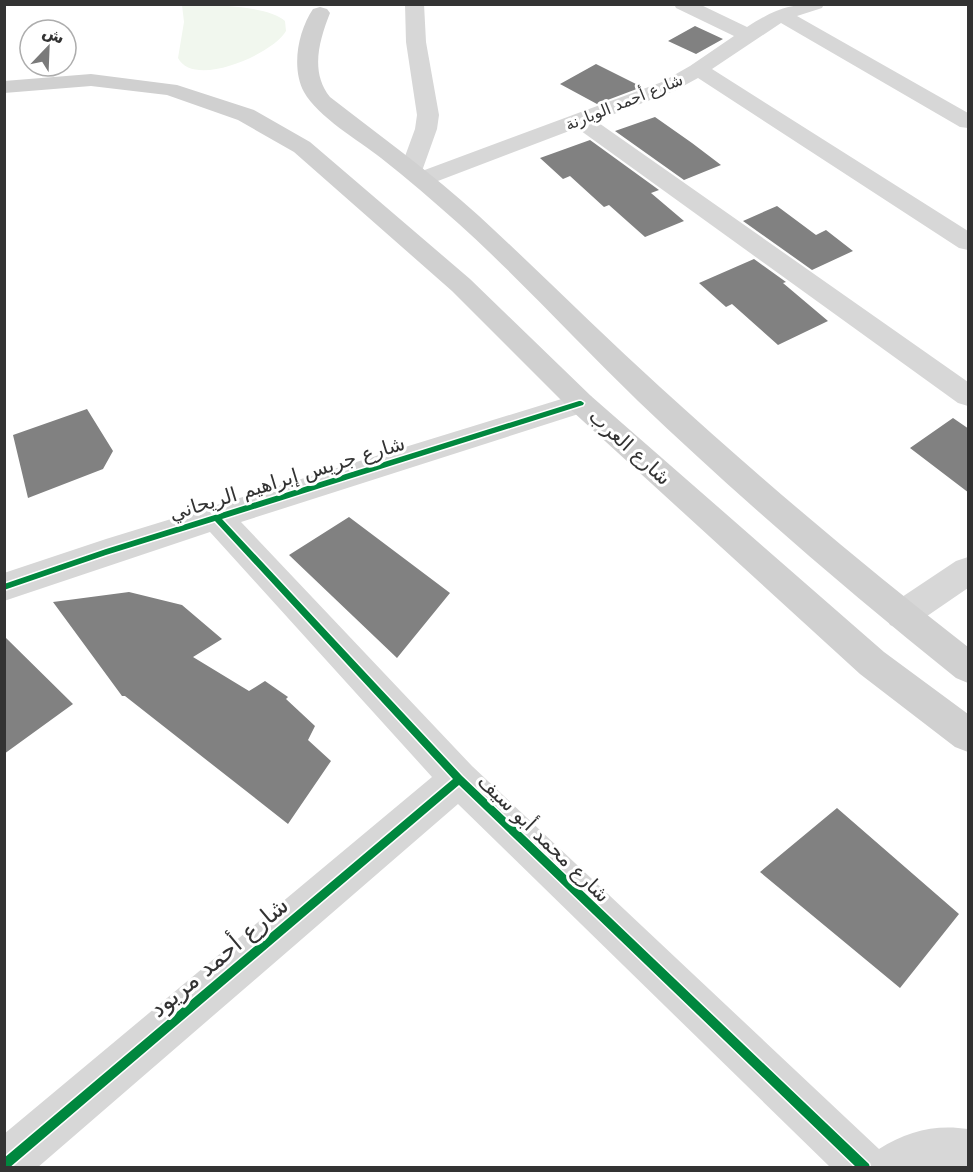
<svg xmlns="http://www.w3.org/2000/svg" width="973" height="1172" viewBox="0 0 973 1172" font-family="'DejaVu Sans','Noto Naskh Arabic',sans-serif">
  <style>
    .green { fill: #f1f7ee }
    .building { fill: #818181 }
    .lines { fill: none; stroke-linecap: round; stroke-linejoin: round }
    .minor { fill: #d7d7d7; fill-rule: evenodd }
    .secondary { fill: #d0d0d0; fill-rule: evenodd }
    .cycleway-casing { stroke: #fff; stroke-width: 3 }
    .cycleway { fill: #00873e; fill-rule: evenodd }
    .labels { text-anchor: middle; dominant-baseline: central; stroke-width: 6; stroke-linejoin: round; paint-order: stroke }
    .far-street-label { font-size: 16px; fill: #333; stroke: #fff }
    .street-label { font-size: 20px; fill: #333; stroke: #fff }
    .near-street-label { font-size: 24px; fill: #333; stroke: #fff }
  </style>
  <rect width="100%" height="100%" fill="#fff"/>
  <path class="green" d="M 182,5 C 205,4 268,5 285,21 L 286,31 C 273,54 194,89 178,58 L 184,22 Z"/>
  <path class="building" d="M 695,26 L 723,39 L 696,54 L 668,41 Z
    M 596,64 L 642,87 L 597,104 L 560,84 Z
    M 655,117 L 692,143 L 721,165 L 684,180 L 615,131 Z
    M 590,140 L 659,190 L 651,193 L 684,221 L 645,237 L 609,205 L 604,207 L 570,176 L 563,179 L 540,158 Z
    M 777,206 L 816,235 L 826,230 L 853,251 L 812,270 L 743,221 Z
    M 754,259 L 786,282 L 783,283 L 828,321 L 778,345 L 732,304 L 726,307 L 699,283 Z
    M 87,409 L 113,451 L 103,469 L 28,498 L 13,435 Z
    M 953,418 L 969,429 L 969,493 L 910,448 Z
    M 349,517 L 450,593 L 397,658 L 289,555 Z
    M 129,592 L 182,605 L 222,639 L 193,657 L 249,691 L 265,681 L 288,697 L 286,699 L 315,726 L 308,740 L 331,761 L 288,824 L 125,696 L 122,696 L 53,602 Z
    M 4,636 L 73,704 L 4,754 Z
    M 837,808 L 959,914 L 900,988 L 760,872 Z"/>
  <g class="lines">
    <path class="minor" d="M 405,4 L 424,4 L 426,42 L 439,115 L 437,129 L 422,171 L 662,82 L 690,66 L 734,36 L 676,8 L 674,4 L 699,4 L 747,27 C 777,8 789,4 824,4 L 822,8 L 797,16 L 968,113 L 968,128 L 960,127 L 781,23 L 712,69 L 968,231 L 968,250 L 959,248 L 698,78 L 676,90 L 596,121 L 968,382 L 968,406 L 958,403 L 577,128 L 430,184 L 422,186 L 414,184 L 410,179 L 412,177 L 403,175 L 400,170 L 415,129 L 417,115 L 406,42 Z
      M 581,393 L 591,396 L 595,403 L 591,410 L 241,522 L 472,766 L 879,1149 C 907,1131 936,1124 968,1129 L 968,1168 L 831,1168 L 458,804 L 37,1168 L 4,1168 L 4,1134 L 432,777 L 210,532 L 4,601 L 4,573 L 106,539 Z
      M 968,557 L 968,588 L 914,625 L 902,630 L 890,625 L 885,615 L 890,605 L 956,561 Z"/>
    <path class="secondary" d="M 320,7 L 327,9 L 330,13 C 319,41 310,72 330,97 C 380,136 432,173 479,216 C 540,272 598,331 660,387 C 759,477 862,565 968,647 L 968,683 L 956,678 C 846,590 740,498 638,401 C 578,343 521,280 459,224 C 433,201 408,179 381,158 C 358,140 318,117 304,92 C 291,68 298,31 313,9 Z
      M 91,74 L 177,85 L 254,110 L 310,142 L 470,279 L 591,396 L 884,652 L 968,714 L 968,752 L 955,747 L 860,674 L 571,410 L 452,291 L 294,152 L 238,120 L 167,95 L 91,86 L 4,93 L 4,81 Z"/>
    <defs>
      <path id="cycleway" d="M 579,401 L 581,401 L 584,403 L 583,405 L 222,519 L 462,776 L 869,1164 L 870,1168 L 857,1168 L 459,785 L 9,1168 L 4,1168 L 4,1158 L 453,779 L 215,521 L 106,555 L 4,590 L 4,584 L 106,549 Z"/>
    </defs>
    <use href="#cycleway" class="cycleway-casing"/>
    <use href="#cycleway" class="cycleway"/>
  </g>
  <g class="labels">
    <g class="far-street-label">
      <text transform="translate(624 102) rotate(-22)">شارع أحمد الوبارنة</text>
    </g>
    <g class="street-label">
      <text transform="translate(630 447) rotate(42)">شارع العرب</text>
      <text transform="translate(287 478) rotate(-17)">شارع جريس إبراهيم الريحاني</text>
      <text transform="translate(544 838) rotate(44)">شارع محمد أبو سيف</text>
    </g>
    <g class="near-street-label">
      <text transform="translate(219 957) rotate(-40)">شارع أحمد مريود</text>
    </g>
  </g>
  <rect width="973" height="1172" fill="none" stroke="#333333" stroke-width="12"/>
  <g transform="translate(48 48) rotate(23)"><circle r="28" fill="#ffffff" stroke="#adadad" stroke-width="1.5"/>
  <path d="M0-4.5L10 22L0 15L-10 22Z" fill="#7a7a7a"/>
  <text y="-9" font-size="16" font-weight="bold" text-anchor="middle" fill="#333333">ش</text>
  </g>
</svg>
